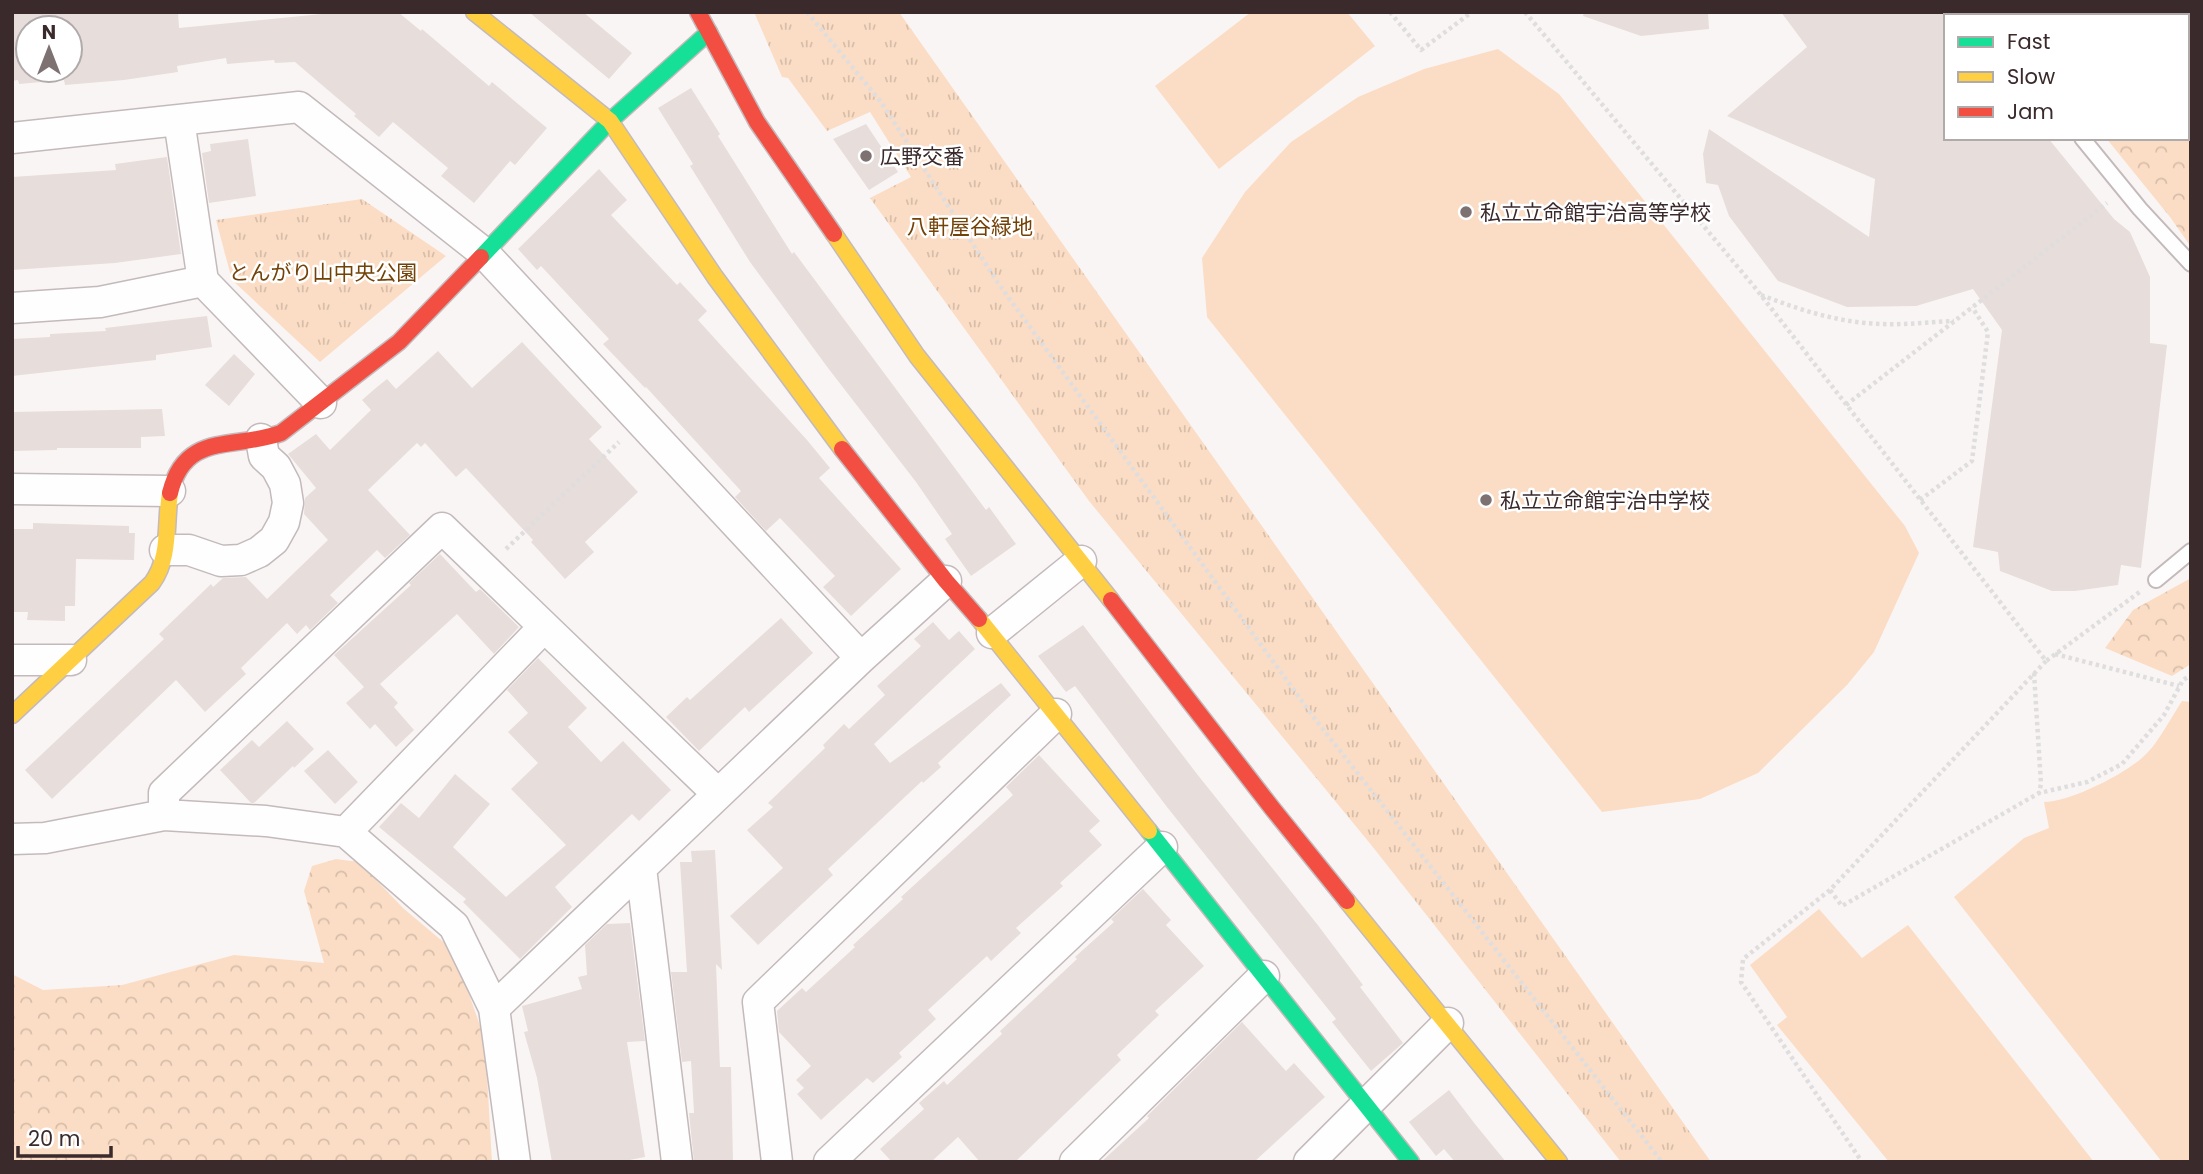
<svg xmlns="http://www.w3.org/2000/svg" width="2203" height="1174" viewBox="0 0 2203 1174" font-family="Poppins,'Noto Sans JP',sans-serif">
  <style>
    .green { fill: #fbddc5 }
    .forest { fill: url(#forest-crowns) }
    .park { fill: url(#park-tufts) }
    .building { fill: #e7dddb; fill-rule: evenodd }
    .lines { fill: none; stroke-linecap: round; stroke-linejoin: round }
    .lane-casing { stroke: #c4babb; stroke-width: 18 }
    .street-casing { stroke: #c4babb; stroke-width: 33 }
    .fast-casing { stroke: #c4babb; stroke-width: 19 }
    .slow-casing { stroke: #c4babb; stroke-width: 19 }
    .jam-casing { stroke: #c4babb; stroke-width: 19 }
    .path { stroke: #dfdddd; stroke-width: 4.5; stroke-dasharray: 3.5 3.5; stroke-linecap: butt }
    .lane { stroke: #fefefe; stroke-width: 14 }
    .street { stroke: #fefefe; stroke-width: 30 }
    .fast { stroke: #16e098; stroke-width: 16 }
    .slow { stroke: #ffcf43; stroke-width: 16 }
    .jam { stroke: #f24e42; stroke-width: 16 }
    .poi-dot { fill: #7d7172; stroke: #fff; stroke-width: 2.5 }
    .labels { text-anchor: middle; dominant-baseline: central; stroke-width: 5; stroke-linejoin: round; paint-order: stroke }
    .poi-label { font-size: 21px; fill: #3a2a2c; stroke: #fff; text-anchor: start }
    .park-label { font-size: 21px; fill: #734207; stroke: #fff }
  </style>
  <defs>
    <pattern id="forest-crowns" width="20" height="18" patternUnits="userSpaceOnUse" patternTransform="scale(1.75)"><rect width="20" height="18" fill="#fbddc5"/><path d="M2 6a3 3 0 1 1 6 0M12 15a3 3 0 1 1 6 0" fill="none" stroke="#d8bea9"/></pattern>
    <pattern id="park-tufts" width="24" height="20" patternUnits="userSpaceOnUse" patternTransform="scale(1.75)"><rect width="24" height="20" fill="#fbddc5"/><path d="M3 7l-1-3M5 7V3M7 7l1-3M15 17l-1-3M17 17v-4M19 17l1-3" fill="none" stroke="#d8bea9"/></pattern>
  </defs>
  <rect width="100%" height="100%" fill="#faf5f5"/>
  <path class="green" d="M 1251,12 L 1347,12 L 1375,46 L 1219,169 L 1155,86 Z
    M 1498,49 L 1559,94 L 1905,526 L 1919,553 L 1874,652 L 1847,685 L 1758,773 L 1700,799 L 1602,812 L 1207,317 L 1202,258 L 1245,192 L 1291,142 L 1358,97 L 1424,69 Z
    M 2182,701 L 2191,702 L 2191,1162 L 2162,1162 L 1954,897 L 2024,838 L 2049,828 L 2044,802 C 2070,802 2125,774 2144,756 C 2157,745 2172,716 2182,701 Z
    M 1819,909 L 1862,958 L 1908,925 L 2094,1162 L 1889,1162 L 1777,1025 L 1787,1017 L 1750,965 Z"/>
  <path class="forest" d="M 2004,12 L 2191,12 L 2191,247 L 2170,217 L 2106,138 L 2187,138 L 2187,16 L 2006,16 Z
    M 2191,578 L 2191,664 L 2172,676 L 2105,648 L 2133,610 Z
    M 336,859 L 359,862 L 403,908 L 454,951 L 485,1040 L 492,1162 L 12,1162 L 12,974 L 43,990 L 122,985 L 234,955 L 324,963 L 304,891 L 312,866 Z"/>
  <path class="park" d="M 754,12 L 899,12 L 1711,1162 L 1621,1162 L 1372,846 L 1089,501 L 870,198 L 911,177 L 870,112 L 827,131 L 788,78 L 782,77 Z
    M 362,199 L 446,256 L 320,362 L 232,280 L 216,220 Z"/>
  <path class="building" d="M 12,12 L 178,12 L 179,28 L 342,12 L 398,12 L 421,31 L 422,29 L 489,86 L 492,82 L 547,128 L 515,165 L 510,161 L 474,203 L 441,176 L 448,168 L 393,122 L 379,137 L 354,116 L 356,114 L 295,62 L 275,63 L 274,60 L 227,64 L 226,58 L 177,66 L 178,72 L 124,80 L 65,85 L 64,80 L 19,84 L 18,80 L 12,81 ZM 28,28 L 70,28 L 70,70 L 28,70 Z
    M 529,12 L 583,12 L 632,53 L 609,79 Z
    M 1584,12 L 1708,12 L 1709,29 L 1641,36 L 1583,16 Z
    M 1781,12 L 1946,12 L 1946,138 L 2048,138 L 2114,219 L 2130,232 L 2150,277 L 2150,343 L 2167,345 L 2141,568 L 2121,565 L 2118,585 L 2075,591 L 2052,591 L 2000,571 L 1998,552 L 1973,547 L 2002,330 L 1973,289 L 1916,306 L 1847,307 L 1778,281 L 1729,216 L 1718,185 L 1706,183 L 1703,154 L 1709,129 L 1869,237 L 1875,179 L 1727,116 L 1807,47 Z
    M 691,88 L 720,134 L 718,136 L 792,254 L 794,252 L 986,510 L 989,507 L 1016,544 L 971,576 L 945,539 L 952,534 L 916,482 L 828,368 L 750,262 L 690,166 L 693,164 L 658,108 Z
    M 866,124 L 898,172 L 869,190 L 833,139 Z
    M 248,139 L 256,196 L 209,203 L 202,153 L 211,151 L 210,144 Z
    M 167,157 L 181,254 L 115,263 L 12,270 L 12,177 L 116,170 L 115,164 Z
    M 599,169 L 627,200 L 611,215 L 677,285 L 680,282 L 707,311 L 698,320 L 807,440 L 830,468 L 819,478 L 901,569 L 851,616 L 823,587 L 835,576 L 780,518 L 766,531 L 735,497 L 741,491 L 646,387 L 645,388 L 603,344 L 609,339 L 541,266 L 537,270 L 518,249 Z
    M 207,316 L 212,347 L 156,355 L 156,360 L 12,376 L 12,339 L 50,337 L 50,334 L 106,331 L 105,328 Z
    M 522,342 L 602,427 L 589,439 L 638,492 L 585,542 L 594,552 L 565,579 L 531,542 L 533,540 L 466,468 L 456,477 L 425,443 L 421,447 L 417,443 L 368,490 L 410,535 L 385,558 L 377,550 L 330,595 L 338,603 L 310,630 L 306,625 L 297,634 L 287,623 L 241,668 L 246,674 L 205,712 L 176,680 L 52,799 L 25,770 L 164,639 L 159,634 L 211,584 L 213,587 L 223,578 L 246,577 L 267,599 L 328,540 L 304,514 L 305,498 L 316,488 L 288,454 L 316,434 L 330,450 L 371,410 L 362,400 L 377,387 L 387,379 L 396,389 L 438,351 L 472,388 Z
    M 234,354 L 255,374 L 229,406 L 205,385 Z
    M 162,409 L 165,436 L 141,437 L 141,448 L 57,448 L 57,450 L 12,451 L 12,412 Z
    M 33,523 L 129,526 L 129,533 L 135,533 L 134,560 L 76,559 L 75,606 L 65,606 L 65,621 L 27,620 L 28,612 L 12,612 L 12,529 L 33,529 Z
    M 440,554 L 476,592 L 480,589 L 519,627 L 494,654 L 457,614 L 380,684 L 398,703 L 394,707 L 414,730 L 396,747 L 375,724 L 370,729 L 346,703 L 364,687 L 334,655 L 411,585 L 409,583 Z
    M 781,618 L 813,653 L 749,712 L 745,707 L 699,751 L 666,717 L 687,697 L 690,700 Z
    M 933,622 L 949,640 L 959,631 L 975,649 L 874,744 L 890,763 L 1001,683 L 1011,695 L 938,763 L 941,767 L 923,783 L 922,781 L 828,869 L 833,875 L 758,945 L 730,916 L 783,868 L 747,830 L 773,807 L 768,803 L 825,748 L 823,745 L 844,724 L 849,729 L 885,695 L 877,686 L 921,646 L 914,639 Z
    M 1083,625 L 1197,774 L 1317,924 L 1363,985 L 1360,987 L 1403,1043 L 1371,1071 L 1332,1022 L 1336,1019 L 1167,807 L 1075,686 L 1066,692 L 1038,656 Z
    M 538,658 L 587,708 L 568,727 L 601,762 L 623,741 L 671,790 L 639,821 L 632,814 L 555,887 L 572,907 L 520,959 L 463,902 L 466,899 L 379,827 L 401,803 L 419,818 L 455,774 L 490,804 L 453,847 L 506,897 L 566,845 L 511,789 L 538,763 L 508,732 L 528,713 L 507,690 Z
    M 287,721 L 314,749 L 294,768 L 293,766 L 254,803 L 251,803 L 220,770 L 252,740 L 259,747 Z
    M 328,750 L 358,782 L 335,804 L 304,771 Z
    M 1039,755 L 1100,821 L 1089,831 L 1102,845 L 1060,883 L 1063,886 L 1016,928 L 1021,933 L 991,961 L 987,956 L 928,1010 L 936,1019 L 899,1053 L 902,1057 L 873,1083 L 867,1078 L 821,1120 L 797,1094 L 804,1088 L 796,1080 L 811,1066 L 779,1032 L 777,1011 L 802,988 L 806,992 L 855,947 L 853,945 L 903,899 L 901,897 L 1013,795 L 1006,787 Z
    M 715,850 L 722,970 L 716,964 L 720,1067 L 731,1067 L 733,1162 L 694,1162 L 689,1113 L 694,1113 L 691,1061 L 682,1062 L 671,972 L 687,972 L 680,862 L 692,862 L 691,851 Z
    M 1143,889 L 1171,920 L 1166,925 L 1204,966 L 1155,1011 L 1159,1015 L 1117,1055 L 1121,1060 L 1015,1162 L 980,1162 L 958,1137 L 931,1162 L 892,1162 L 880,1149 L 924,1109 L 919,1103 L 944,1081 L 947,1085 L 1002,1034 L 1000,1031 L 1077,959 L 1075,957 L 1114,922 L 1111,919 Z
    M 630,923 L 645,1041 L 627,1042 L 645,1157 L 619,1162 L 552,1162 L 537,1078 L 524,1032 L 528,1031 L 522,1006 L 582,989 L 578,977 L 587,975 L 585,945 L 607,924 Z
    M 1242,1022 L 1286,1071 L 1294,1063 L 1325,1097 L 1254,1162 L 1101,1162 L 1149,1118 L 1147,1116 Z
    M 1449,1090 L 1475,1124 L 1506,1162 L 1455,1162 L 1444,1149 L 1436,1156 L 1409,1122 Z"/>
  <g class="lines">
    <defs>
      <path id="lane" d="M 1980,12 L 1983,16
        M 2082,138 L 2140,209 L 2191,264
        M 2156,580 L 2191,551"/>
      <path id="street" d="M 179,120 L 203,281 L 321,403
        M 12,138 L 299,107 L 484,253 L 861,658
        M 12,308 L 100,302 L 203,281
        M 12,489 L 170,491
        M 165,550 L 189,550 L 221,561 L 241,560 L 259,552 L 274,540 L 284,522 L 288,503 L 285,484 L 276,467 L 264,456 L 261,439
        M 992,633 L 1081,561
        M 12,660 L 71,660
        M 164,815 L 164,793 L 442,528 L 718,794
        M 346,832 L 544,627
        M 12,839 L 45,838 L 164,815 L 266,821 L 346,832 L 454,926 L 494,1008 L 515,1162
        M 641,868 L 677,1162
        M 494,1008 L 861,658 L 946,581
        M 777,1162 L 758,1002 L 1056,714
        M 829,1162 L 1162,847
        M 1075,1162 L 1264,976
        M 1309,1162 L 1448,1023"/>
      <path id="fast" d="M 481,257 L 610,121 L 709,32
        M 1149,831 L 1411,1162"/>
      <path id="slow" d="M 474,12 L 610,121 L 715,277 L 842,449
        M 834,234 L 917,356 L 1111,600
        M 979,619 L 1149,831
        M 12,715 L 152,583 C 171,557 165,524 170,493
        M 1347,901 L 1559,1162"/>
      <path id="jam" d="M 698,12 L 757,122 L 834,234
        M 842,449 L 946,581 L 979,619
        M 170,493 C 185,431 234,450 281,433 L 399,342 L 481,257
        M 1111,600 L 1272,808 L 1347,901"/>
    </defs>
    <use href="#lane" class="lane-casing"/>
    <use href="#street" class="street-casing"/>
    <use href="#fast" class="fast-casing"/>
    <use href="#slow" class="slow-casing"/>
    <use href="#jam" class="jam-casing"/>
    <path class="path" d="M 807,12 L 881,102 L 998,283 L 1312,715 L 1662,1162
      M 1390,12 L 1421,50 L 1472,12
      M 1525,12 L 1757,290 L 2046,661 L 2141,591
      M 1761,295 C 1800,310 1840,323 1882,324 C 1906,325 1930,322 1954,321
      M 1846,405 L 2107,203
      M 1920,500 L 1972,461 L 1988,332 L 1972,307
      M 506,549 L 619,442
      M 2055,654 L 2179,686
      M 2046,661 L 1830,890 L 1842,906 L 2039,793 L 2087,782 L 2122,764 L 2164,715 L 2183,680 L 2191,675
      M 2034,673 L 2041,784 L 2039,793
      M 1830,890 L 1743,959 L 1741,982 L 1862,1162"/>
    <use href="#lane" class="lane"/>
    <use href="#street" class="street"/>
    <use href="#fast" class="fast"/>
    <use href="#slow" class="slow"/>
    <use href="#jam" class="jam"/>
  </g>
  <g class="poi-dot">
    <circle cx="866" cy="156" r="7"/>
    <circle cx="1466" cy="212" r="7"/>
    <circle cx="1486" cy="500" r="7"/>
  </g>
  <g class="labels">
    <g class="poi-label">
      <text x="880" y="156">広野交番</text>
      <text x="1480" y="212">私立立命館宇治高等学校</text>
      <text x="1500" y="500">私立立命館宇治中学校</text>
    </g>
    <g class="park-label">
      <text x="970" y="226">八軒屋谷緑地</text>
      <text x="323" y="272">とんがり山中央公園</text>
    </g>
  </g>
  <rect width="2203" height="1174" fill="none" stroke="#3a2a2c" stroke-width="28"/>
  <rect x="1944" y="14" width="245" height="126" fill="#ffffff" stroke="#b0aaab" stroke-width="2"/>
  <rect x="1958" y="37" width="35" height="10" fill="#16e098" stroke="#b0aaab" stroke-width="2"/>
  <text x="2007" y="49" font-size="21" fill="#3a2a2c">Fast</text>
  <rect x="1958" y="72" width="35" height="10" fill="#ffcf43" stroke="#b0aaab" stroke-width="2"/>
  <text x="2007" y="84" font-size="21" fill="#3a2a2c">Slow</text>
  <rect x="1958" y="107" width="35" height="10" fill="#f24e42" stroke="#b0aaab" stroke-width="2"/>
  <text x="2007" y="119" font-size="21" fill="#3a2a2c">Jam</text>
  <g transform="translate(49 49)"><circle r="33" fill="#ffffff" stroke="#b0aaab" stroke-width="2"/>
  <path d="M0-5L12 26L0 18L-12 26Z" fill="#7d7172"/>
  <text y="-10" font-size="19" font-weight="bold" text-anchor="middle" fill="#3a2a2c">N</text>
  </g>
  <path d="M18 1146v10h93v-10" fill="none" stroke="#3a2a2c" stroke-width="3.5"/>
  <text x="28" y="1146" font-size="21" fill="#3a2a2c" stroke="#ffffff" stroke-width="5" paint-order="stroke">20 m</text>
</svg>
